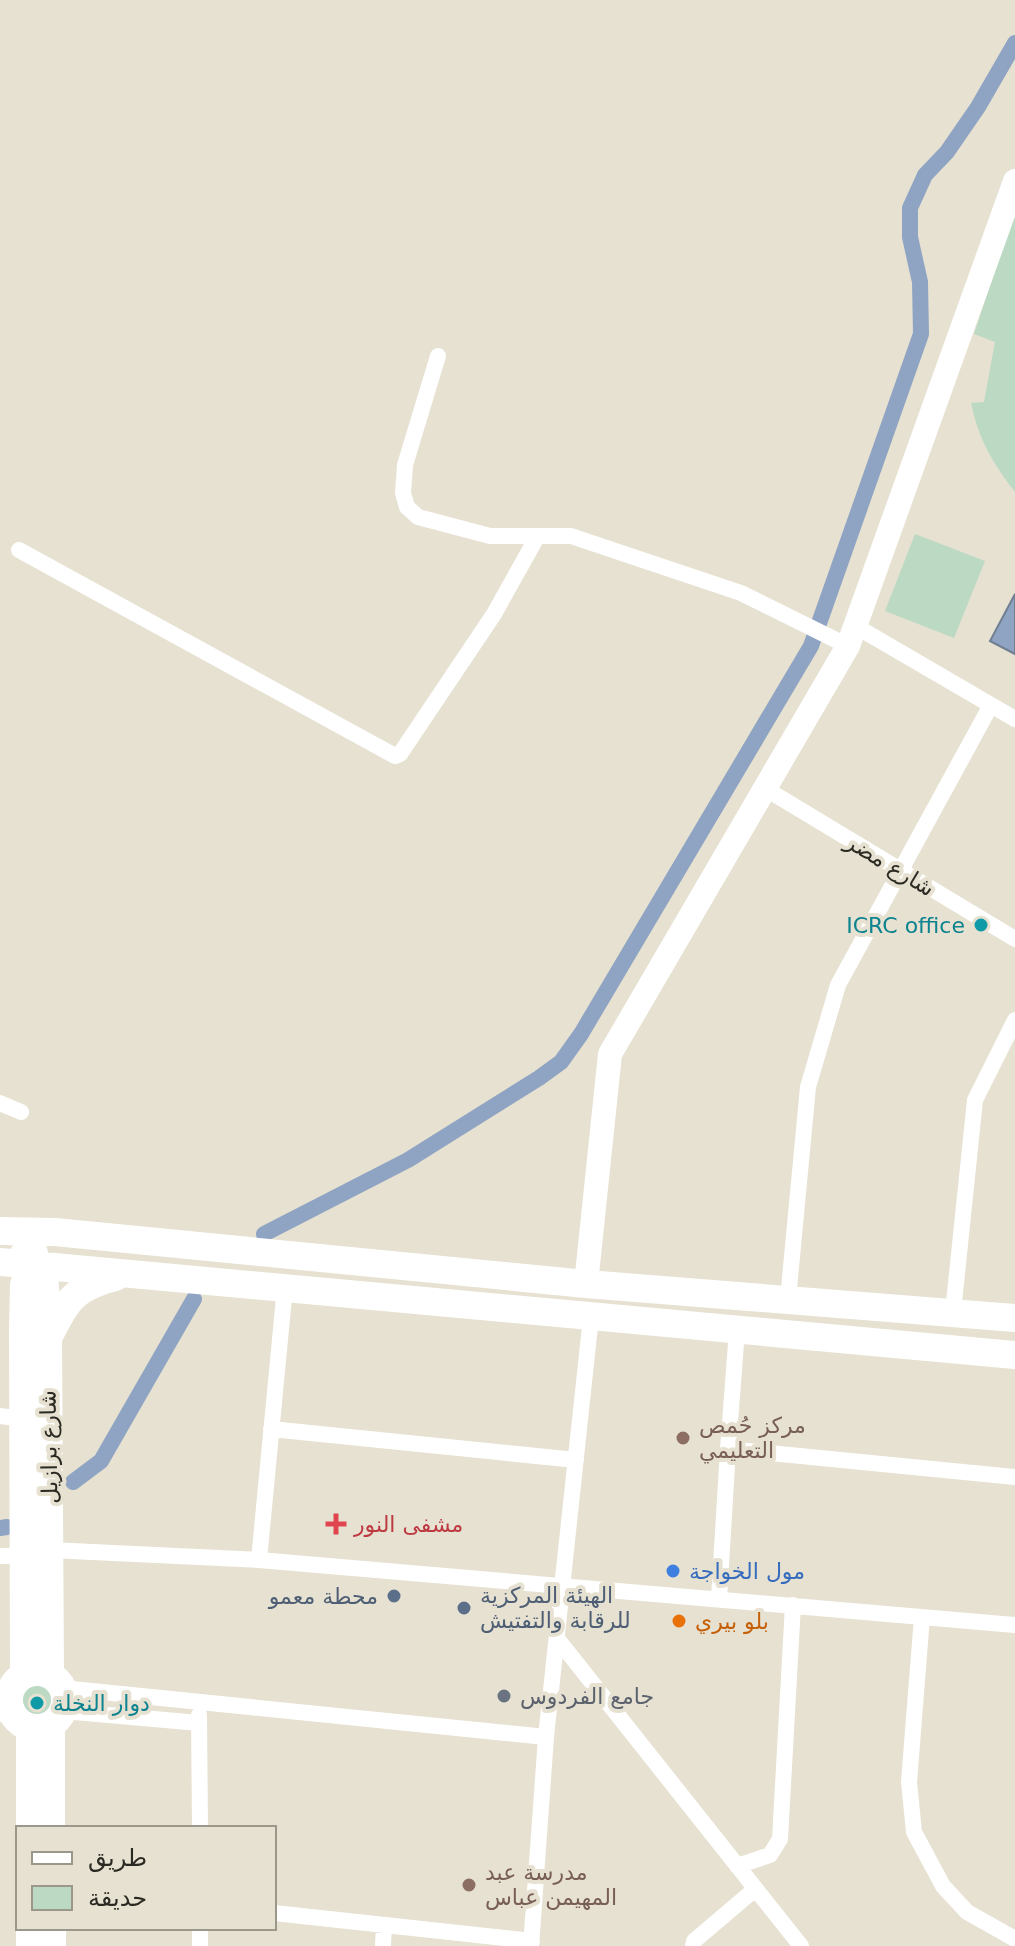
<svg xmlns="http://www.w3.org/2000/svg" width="1015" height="1946" viewBox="0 0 1015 1946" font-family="'DejaVu Sans',Cairo,sans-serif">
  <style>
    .green { fill: #bbd9c3 }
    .water { fill: #8fa4c2; stroke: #717f92; stroke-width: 2 }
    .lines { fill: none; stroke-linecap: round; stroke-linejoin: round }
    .canal { stroke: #8fa4c2; stroke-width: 16 }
    .minor { stroke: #fff; stroke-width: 16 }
    .secondary { stroke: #fff; stroke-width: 24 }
    .trunk { stroke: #fff; stroke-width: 28 }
    .culture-dot { fill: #0f9aa8; stroke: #e6e1d1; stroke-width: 3 }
    .education-dot { fill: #8d6e63; stroke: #e6e1d1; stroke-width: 3 }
    .health-dot { fill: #e0444e; stroke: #e6e1d1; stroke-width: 3 }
    .shop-dot { fill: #3f7fe0; stroke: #e6e1d1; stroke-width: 3 }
    .service-dot { fill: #5c6f8a; stroke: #e6e1d1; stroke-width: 3 }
    .food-dot { fill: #e8710a; stroke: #e6e1d1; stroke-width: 3 }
    .worship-dot { fill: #6b7280; stroke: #e6e1d1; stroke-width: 3 }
    .labels { text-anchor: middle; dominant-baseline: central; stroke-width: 8; stroke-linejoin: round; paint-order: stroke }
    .street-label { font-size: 22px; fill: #2a2922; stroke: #e6e1d1 }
    .culture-label { font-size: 22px; fill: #0d838f; stroke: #e6e1d1; text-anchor: end }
    .education-label { font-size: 22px; fill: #785e54; stroke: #e6e1d1; text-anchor: start }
    .health-label { font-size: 22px; fill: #be3a42; stroke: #e6e1d1; text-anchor: start }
    .shop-label { font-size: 22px; fill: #366cbe; stroke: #e6e1d1; text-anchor: start }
    .service-label { font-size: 22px; fill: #4e5e75; stroke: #e6e1d1; text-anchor: start }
    .food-label { font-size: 22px; fill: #c56008; stroke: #e6e1d1; text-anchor: start }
    .worship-label { font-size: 22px; fill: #5b616d; stroke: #e6e1d1; text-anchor: start }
  </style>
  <rect width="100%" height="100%" fill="#e6e1d1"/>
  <path class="green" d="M 1015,211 L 1015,492 C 993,464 978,438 971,403 L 984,402 L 995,342 L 974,334 Z
    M 915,534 L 985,561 L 954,638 L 885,611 Z
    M21 1700a16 16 0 1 1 32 0a16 16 0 1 1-32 0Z"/>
  <path class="water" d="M 1015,594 L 1015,654 L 990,641 Z"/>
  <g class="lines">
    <path class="canal" d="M 264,1234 L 408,1160 L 539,1078 L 561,1062 L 581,1034 L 811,646 L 921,334 L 920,282 L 910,237 L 910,208 L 925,175 L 947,152 L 978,107 L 1015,43
      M 73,1482 L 101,1461 L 194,1299
      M 0,1528 L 7,1527"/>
    <path class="minor" d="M 438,356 L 405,465 L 403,493 L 407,507 L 418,517 L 490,536 L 571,536 L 741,593 L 848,646
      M 19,550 L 395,756 L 400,754 L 494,614 L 537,537
      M 857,627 L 1015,719
      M 766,789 L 1015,939
      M 0,1103 L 21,1112
      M 788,1299 L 808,1087 L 838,985 L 991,705
      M 953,1312 L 975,1100 L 1015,1020
      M 737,1330 L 728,1449 L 1015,1477
      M 0,1416 L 23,1419
      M 271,1429 L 576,1460
      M 50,1550 L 259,1560 L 1015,1625
      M 0,1556 L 24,1556
      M 259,1560 L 285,1287
      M 719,1598 L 728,1449
      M 922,1617 L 909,1782 L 914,1832 L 943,1886 L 967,1912 L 1015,1939
      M 559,1641 L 801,1946
      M 62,1688 L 546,1737
      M 0,1692 L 9,1692
      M 63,1711 L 199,1723
      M 0,1714 L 12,1714
      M 199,1715 L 200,1828
      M 737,1866 L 770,1855 L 780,1839 L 793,1605
      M 274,1913 L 532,1941
      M 200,1928 L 200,1946
      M 383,1946 L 384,1925
      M 531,1946 L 546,1737 L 591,1317
      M 693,1946 L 694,1941 L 754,1890"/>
    <path class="secondary" d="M 586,1284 L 610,1054 L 848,646 L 1015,181"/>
    <path class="trunk" d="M 0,1231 L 55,1232 L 586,1284 L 1015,1318
      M 24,1254 L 45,1286 L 48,1337 L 50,1675
      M 0,1262 L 1015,1355
      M 49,1336 C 68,1299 74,1288 115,1277
      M9 1700a28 28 0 1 1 56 0a28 28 0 1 1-56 0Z
      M 24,1675 L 23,1329 L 24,1285 L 34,1253
      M 51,1725 L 51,1828
      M 30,1828 L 30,1728
      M 52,1928 L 52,1946
      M 30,1946 L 30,1928"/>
  </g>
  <g class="culture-dot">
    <circle cx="981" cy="925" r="8"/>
    <circle cx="37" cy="1703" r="8"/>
  </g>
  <g class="education-dot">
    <circle cx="683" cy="1438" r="8"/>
    <circle cx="469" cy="1885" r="8"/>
  </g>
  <path class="health-dot" d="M332 1512h8v8h8v8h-8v8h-8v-8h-8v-8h8z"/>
  <circle class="shop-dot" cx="673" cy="1571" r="8"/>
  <g class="service-dot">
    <circle cx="394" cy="1596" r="8"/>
    <circle cx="464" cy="1608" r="8"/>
  </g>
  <circle class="food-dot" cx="679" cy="1621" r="8"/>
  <circle class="worship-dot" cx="504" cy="1696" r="8"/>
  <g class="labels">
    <g class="street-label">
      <text transform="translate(890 865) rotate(31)">شارع مضر</text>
      <text transform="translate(49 1447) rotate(-91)">شارع برازيل</text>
    </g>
    <g class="culture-label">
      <text x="965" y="925">ICRC office</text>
      <text x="53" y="1703" text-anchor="start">دوار النخلة</text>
    </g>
    <g class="education-label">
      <text x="699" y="1425">مركز حُمص<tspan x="699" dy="25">التعليمي</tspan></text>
      <text x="485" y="1872">مدرسة عبد<tspan x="485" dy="25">المهيمن عباس</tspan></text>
    </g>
    <g class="health-label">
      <text x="354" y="1524">مشفى النور</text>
    </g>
    <g class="shop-label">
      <text x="689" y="1571">مول الخواجة</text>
    </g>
    <g class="service-label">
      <text x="480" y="1595">الهيئة المركزية<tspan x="480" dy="25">للرقابة والتفتيش</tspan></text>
      <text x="378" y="1596" text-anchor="end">محطة معمو</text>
    </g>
    <g class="food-label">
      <text x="695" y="1621">بلو بيري</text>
    </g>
    <g class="worship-label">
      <text x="520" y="1696">جامع الفردوس</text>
    </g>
  </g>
  <rect x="16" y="1826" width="260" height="104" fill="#e6e1d1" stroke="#9b978b" stroke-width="2"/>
  <rect x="32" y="1852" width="40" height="12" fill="#ffffff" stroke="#9b978b" stroke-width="2"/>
  <text x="88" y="1866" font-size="24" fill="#2a2922">طريق</text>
  <rect x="32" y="1886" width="40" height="24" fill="#bbd9c3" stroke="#9b978b" stroke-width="2"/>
  <text x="88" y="1906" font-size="24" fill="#2a2922">حديقة</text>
</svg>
